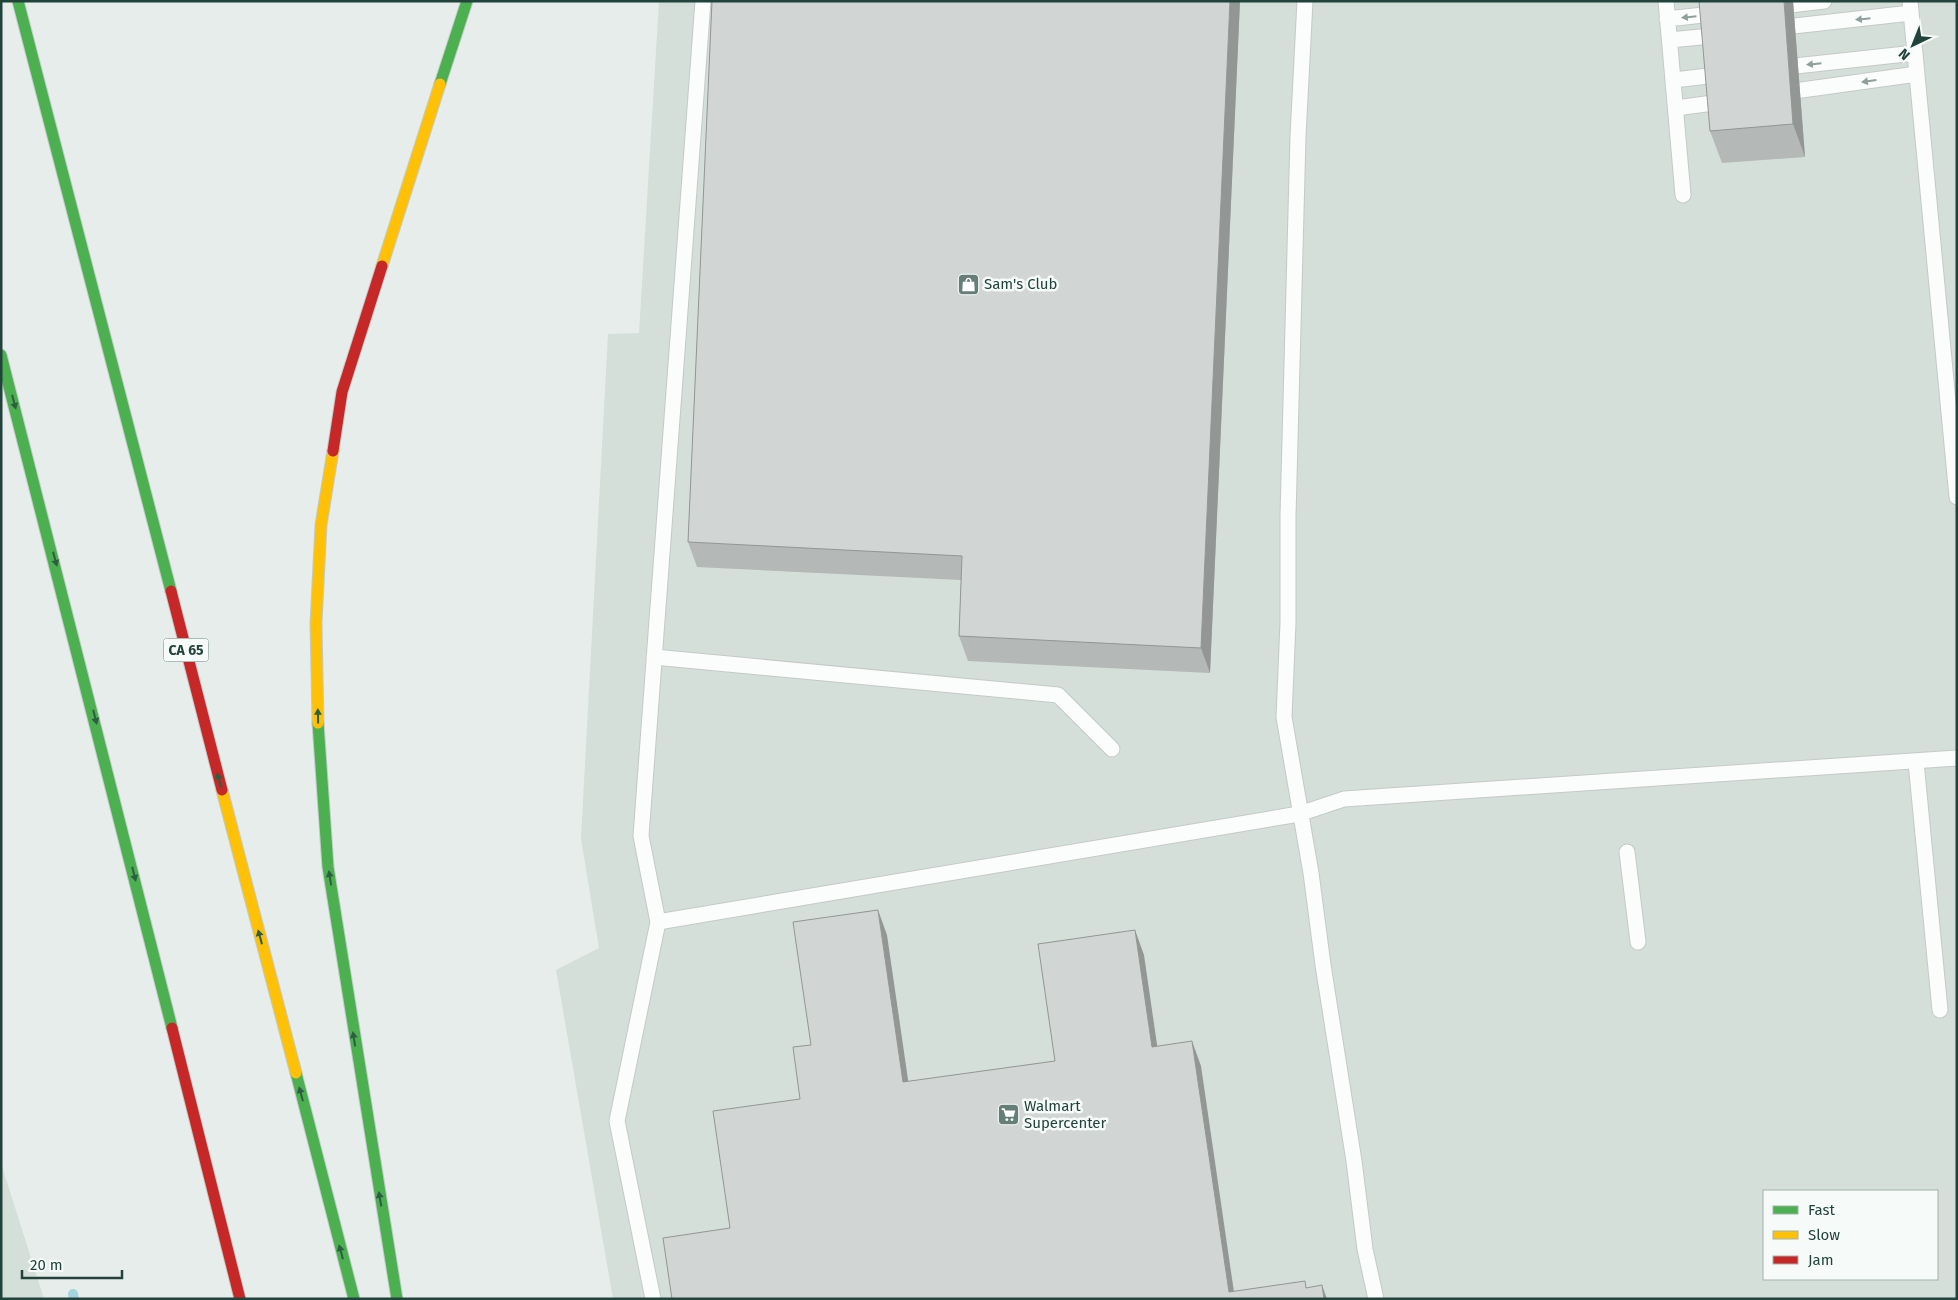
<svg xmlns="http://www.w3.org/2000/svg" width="1958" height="1300" viewBox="0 0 1958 1300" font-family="'Fira Sans',sans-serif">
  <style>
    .built { fill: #d4dfda; fill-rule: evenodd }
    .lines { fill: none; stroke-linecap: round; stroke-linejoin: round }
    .stream { stroke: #a4d4de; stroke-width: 10 }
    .lane-casing { stroke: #c4cac7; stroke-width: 17 }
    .fast-casing { stroke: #c1ccc9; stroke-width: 13 }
    .slow-casing { stroke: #c1ccc9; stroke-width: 13 }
    .jam-casing { stroke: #c1ccc9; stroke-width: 13 }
    .lane { stroke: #fbfcfc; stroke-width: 15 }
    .fast { stroke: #4caf50; stroke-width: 11 }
    .slow { stroke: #ffc107; stroke-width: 11 }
    .jam { stroke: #c62828; stroke-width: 11 }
    .wall { fill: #b4b8b6 }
    .shaded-wall { fill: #929694 }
    .building { fill: #d1d6d4; stroke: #929694 }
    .oneway { fill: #8ea09c }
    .oneway2 { fill: #2c5e40 }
    .labels { text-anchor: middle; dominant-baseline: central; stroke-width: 5; stroke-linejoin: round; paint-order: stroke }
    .shield { fill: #f6fbf9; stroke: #617a74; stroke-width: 1 }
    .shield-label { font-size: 14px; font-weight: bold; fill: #21433b }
    .poi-label { font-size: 15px; fill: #21433b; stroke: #f6fbf9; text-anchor: start }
  </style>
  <rect width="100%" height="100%" fill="#e7edea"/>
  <path class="built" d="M 659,1 L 1957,1 L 1957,1299 L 613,1299 L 556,970 L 599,948 L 581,839 L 608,334 L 639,333 ZM 1764,1191 L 1937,1191 L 1937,1279 L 1764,1279 Z
    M 1,1163 L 44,1299 L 1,1299 Z"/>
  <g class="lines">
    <path class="stream" d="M 73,1294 L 74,1299"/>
    <defs>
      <path id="lane" d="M 1305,1 L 1298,136 L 1288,516 L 1288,623 L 1284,717 L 1311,873 L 1323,965 L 1354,1161 L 1365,1249 L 1376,1299
        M 1666,1 L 1683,195
        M 1910,1 L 1957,497
        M 1773,7 L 1824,1
        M 1667,19 L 1721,13
        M 1776,28 L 1911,13
        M 1670,40 L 1721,35
        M 1777,68 L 1915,53
        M 1674,80 L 1725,74
        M 1780,93 L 1917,74
        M 1676,108 L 1728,101
        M 654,657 L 1058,695 L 1112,749
        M 1916,762 L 1940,1010
        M 1627,852 L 1638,942
        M 658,922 L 1299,814 L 1344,799 L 1957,758
        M 653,1299 L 617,1121 L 658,922 L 641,836 L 703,1"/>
      <path id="fast" d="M 18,1 L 171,591
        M 440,84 L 467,1
        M 1,355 L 172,1028
        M 318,723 L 328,867 L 397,1299
        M 296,1073 L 354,1299"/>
      <path id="slow" d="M 382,266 L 440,84
        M 318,723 L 316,623 L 321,525 L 333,451
        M 222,790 L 296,1073"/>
      <path id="jam" d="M 333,451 L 342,392 L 382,266
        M 171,591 L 222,790
        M 172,1028 L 240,1299"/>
    </defs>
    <use href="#lane" class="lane-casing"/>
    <use href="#fast" class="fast-casing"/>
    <use href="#slow" class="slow-casing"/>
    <use href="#jam" class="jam-casing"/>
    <use href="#lane" class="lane"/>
    <use href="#fast" class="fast"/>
    <use href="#slow" class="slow"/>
    <use href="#jam" class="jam"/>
  </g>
  <path class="wall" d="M 712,1 L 1240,1 L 1210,673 L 968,661 L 959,636 L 961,580 L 697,567 L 688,542 Z
    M 1793,1 L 1805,157 L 1722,163 L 1710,131 Z"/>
  <path class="shaded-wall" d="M 1230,1 L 1240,1 L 1210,673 L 1201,648 Z
    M 1784,1 L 1793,1 L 1805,157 L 1793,124 Z
    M 878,910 L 887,935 L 912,1107 L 903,1082 Z
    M 1135,930 L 1144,955 L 1161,1072 L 1152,1047 Z
    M 1192,1041 L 1201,1066 L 1235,1299 L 1229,1292 Z
    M 1322,1285 L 1327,1299 L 1324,1299 Z"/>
  <path class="building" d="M 712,1 L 1230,1 L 1201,648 L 959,636 L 962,556 L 688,542 Z
    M 1699,1 L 1784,1 L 1793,124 L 1710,131 Z
    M 878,910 L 903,1082 L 1055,1061 L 1038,944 L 1135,930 L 1152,1047 L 1192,1041 L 1229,1292 L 1305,1281 L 1306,1288 L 1322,1285 L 1324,1299 L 672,1299 L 663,1238 L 730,1228 L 713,1111 L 800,1099 L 793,1047 L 811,1045 L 793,922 Z"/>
  <defs><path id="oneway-solid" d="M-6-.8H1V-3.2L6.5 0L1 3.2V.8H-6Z" transform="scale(1.25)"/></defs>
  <g class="oneway">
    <use href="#oneway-solid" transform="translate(1689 17) rotate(174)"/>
    <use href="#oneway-solid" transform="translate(1863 19) rotate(174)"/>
    <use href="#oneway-solid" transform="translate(1814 64) rotate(174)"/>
    <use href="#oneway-solid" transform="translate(1869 81) rotate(172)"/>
  </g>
  <g class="oneway2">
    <use href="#oneway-solid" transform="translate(14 402) rotate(75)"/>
    <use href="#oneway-solid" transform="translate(55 559) rotate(75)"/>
    <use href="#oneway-solid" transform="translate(318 716) rotate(-91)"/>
    <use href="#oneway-solid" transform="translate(95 717) rotate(76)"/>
    <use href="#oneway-solid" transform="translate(219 780) rotate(-105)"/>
    <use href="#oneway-solid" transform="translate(134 874) rotate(76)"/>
    <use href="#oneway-solid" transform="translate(330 878) rotate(-99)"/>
    <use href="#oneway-solid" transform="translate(260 937) rotate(-105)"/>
    <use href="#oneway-solid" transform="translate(354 1039) rotate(-99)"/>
    <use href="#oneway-solid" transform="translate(301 1094) rotate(-105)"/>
    <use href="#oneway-solid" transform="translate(380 1199) rotate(-100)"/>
    <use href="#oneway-solid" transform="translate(341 1252) rotate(-105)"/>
  </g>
  <defs>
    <symbol id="shop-square" viewBox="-11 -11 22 22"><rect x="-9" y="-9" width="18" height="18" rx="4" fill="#667e78" stroke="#f6fbf9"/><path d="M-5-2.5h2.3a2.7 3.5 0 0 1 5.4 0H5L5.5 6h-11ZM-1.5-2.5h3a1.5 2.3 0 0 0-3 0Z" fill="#fff"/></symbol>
    <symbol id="supermarket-square" viewBox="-11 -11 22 22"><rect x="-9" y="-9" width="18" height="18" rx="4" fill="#667e78" stroke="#f6fbf9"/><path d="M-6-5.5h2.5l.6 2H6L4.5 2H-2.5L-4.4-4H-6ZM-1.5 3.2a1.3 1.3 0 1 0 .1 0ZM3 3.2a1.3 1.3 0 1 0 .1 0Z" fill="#fff"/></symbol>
  </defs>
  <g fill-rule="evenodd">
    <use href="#shop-square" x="956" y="272" width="25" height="25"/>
    <use href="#supermarket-square" x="996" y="1102" width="25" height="25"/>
  </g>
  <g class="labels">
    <rect class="shield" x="163.5" y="638.5" width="45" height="23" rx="4"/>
    <g class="shield-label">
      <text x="186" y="650">CA 65</text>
    </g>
    <g class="poi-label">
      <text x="984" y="284">Sam's Club</text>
      <text x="1024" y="1106">Walmart<tspan x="1024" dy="17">Supercenter</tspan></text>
    </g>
  </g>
  <rect width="1958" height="1300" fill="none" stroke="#21433b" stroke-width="5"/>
  <rect x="1763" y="1190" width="175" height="90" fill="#f6fbf9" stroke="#a1b1ad"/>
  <rect x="1773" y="1206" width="25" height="8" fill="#4caf50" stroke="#a1b1ad"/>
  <text x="1808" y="1215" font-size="15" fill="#21433b">Fast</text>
  <rect x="1773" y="1231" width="25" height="8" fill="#ffc107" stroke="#a1b1ad"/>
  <text x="1808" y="1240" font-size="15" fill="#21433b">Slow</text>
  <rect x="1773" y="1256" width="25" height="8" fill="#c62828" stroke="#a1b1ad"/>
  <text x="1808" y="1265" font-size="15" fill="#21433b">Jam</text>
  <g transform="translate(1913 45) rotate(223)" stroke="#f6fbf9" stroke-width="4" paint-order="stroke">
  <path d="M0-4L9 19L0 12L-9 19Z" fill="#21433b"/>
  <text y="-8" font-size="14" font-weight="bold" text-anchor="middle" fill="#21433b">N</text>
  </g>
  <path d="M22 1270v8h100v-8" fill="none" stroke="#21433b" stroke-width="2.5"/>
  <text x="30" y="1270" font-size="15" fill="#21433b" stroke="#f6fbf9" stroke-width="4" paint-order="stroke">20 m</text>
</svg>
